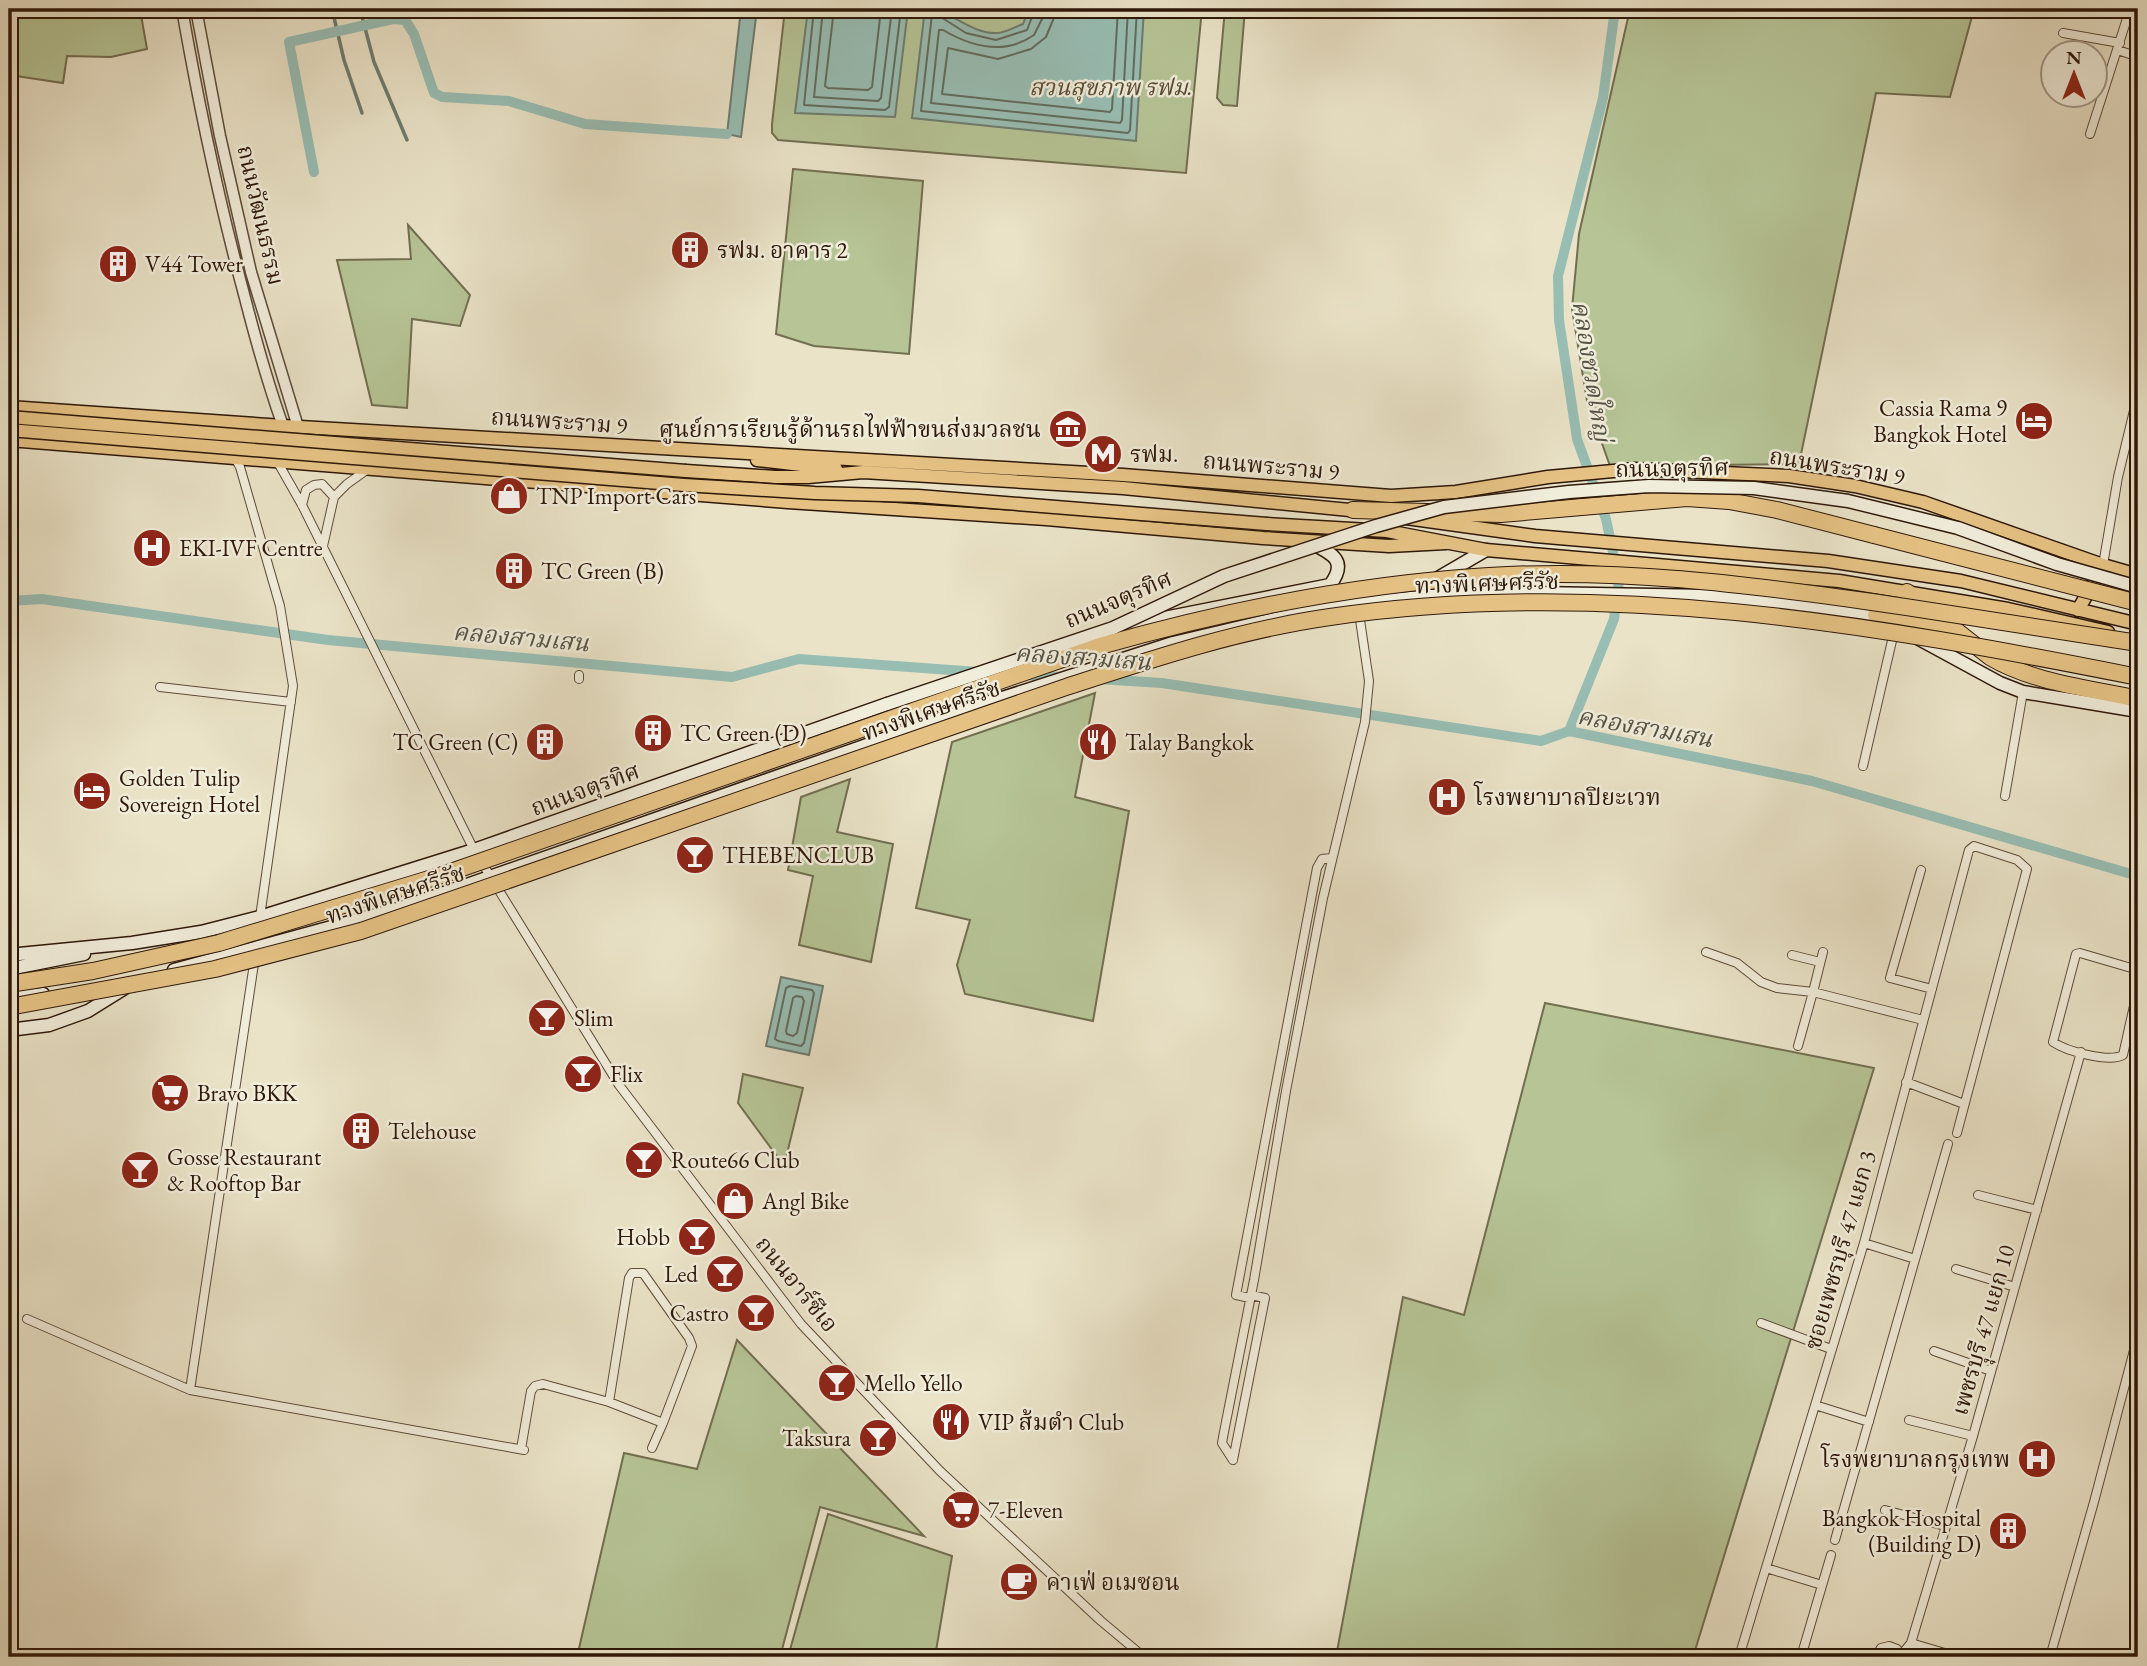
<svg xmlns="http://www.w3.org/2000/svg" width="2147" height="1666" viewBox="0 0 2147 1666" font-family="'EB Garamond','Noto Serif Thai',serif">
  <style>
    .green { fill: #b6c496; stroke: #726e50; stroke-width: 2 }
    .water { fill: #98beb4; stroke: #6e7c70; stroke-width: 2 }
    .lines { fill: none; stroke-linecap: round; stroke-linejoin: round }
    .shore { stroke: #636b5e; stroke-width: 2 }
    .stream { stroke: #6e7c70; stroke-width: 3.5 }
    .canal { stroke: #98beb4; stroke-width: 10 }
    .minor-casing { stroke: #5d4b39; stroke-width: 10 }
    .tertiary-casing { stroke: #5d4b39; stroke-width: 13 }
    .secondary-casing { stroke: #2e1809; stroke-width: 15 }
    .primary-casing { stroke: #2e1809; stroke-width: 15 }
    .motorway-casing { stroke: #2e1809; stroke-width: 18 }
    .minor { stroke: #f1eddb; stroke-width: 8 }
    .tertiary { stroke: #f1eddb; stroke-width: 10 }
    .secondary { stroke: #f1eddb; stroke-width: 12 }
    .primary { stroke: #e5c284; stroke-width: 12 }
    .motorway { stroke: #e5c284; stroke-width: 16 }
    .secondary-bridge-casing { stroke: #2e1809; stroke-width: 15; stroke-linecap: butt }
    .primary-bridge-casing { stroke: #2e1809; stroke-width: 15; stroke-linecap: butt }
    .motorway-bridge-casing { stroke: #2e1809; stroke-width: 18; stroke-linecap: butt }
    .secondary-bridge { stroke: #f1eddb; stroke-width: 12 }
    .primary-bridge { stroke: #e5c284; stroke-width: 12 }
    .motorway-bridge { stroke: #e5c284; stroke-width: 16 }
    .labels { text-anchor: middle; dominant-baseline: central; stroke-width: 5; stroke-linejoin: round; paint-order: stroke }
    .park-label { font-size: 23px; font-style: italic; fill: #574c33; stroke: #f1eddb }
    .street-label { font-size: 23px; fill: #2e1809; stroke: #f1eddb }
    .poi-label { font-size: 23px; fill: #2e1809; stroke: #f1eddb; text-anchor: start }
    .water-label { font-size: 24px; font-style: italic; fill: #535245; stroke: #f1eddb }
  </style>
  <rect width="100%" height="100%" fill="#eae3c8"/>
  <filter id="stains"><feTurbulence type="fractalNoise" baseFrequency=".00286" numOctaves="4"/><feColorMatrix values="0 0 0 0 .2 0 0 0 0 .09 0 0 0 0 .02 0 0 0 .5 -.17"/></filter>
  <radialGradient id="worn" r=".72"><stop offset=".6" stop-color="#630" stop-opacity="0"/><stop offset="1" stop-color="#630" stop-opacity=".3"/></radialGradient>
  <path class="green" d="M 18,9 L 140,9 L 147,49 L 111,57 L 67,56 L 63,83 L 9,75 L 9,51 Z
    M 785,9 L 1202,9 L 1186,173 L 778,140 L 772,133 L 772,124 Z
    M 1225,9 L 1245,9 L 1237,106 L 1223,105 L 1217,98 Z
    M 1630,9 L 1974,9 L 1950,97 L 1876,93 L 1799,464 L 1610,466 L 1587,401 L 1572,309 L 1579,234 Z
    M 793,169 L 923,181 L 909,354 L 814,346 L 776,334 Z
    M 408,225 L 470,295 L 460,326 L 412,319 L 407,408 L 372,405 L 337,260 L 411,259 Z
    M 1095,693 L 1075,797 L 1129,811 L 1093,1021 L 965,994 L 957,965 L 970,920 L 916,908 L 952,742 Z
    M 850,779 L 837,832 L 893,844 L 871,962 L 799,945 L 813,876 L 788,870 L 801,797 Z
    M 1545,1003 L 1874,1068 L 1693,1657 L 1336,1657 L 1403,1297 L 1464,1315 Z
    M 743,1074 L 803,1088 L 784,1166 L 738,1103 Z
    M 737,1340 L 924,1536 L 820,1507 L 780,1657 L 577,1657 L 624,1453 L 697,1469 Z
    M 828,1514 L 952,1556 L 935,1657 L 788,1657 Z"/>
  <path class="water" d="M 741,9 L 757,9 L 741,137 L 727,134 Z
    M 808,9 L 908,9 L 895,117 L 795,113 Z
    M 925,9 C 951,9 969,34 997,33 C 1005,33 1015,27 1023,24 L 1029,9 L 1144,9 L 1136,141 L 912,118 Z
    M 781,977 L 823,986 L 809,1055 L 766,1046 Z"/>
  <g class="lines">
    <path class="shore" d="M 814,9 L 804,105 L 885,110 L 889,107 L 901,9
      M 823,9 L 814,97 L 878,101 L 881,98 L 892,9
      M 834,9 L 825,86 L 828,88 L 868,90 L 872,87 L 881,9
      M 1035,9 L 1027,30 L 996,40 L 966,33 L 936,14 L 932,14 L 921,111 L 1128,133 L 1130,130 L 1137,9
      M 1044,9 L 1043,17 L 1034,35 C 1004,56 972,47 943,30 L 939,30 L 931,103 L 1120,123 L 1122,120 L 1128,9
      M 1054,9 L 1053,20 L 1046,37 L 1031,49 L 998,59 L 948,48 L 942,94 L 1110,112 L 1112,109 L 1118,9
      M 790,986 L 812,990 L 814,993 L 804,1043 L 801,1046 L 778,1041 L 775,1039 L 786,988 Z
      M 796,996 L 802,997 L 804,1001 L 797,1033 L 793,1036 L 787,1034 L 786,1031 L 793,998 Z"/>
    <path class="stream" d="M 332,9 L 344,60 L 362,113
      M 360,9 L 374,62 L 407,140
      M 386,9 L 393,19"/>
    <path class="canal" d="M 314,172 L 289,42 L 393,19 L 405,20 L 414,34 L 434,93 L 442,97 L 509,101 L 585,124 L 727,134
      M 9,601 L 42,599 L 328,640 L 732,677 L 799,659 L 978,672
      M 1025,675 L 1061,677
      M 1098,679 L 1162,683 L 1541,741 L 1569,731 L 1812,781 L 2138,876
      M 1569,731 L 1614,619 L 1619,581 L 1606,519 L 1577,439 L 1559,320 L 1558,276 L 1603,98 L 1615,9"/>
    <defs>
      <path id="minor" d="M 2063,33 L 2120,43
        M 2118,50 L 2138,57
        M 2090,134 L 2130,9
        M 2135,139 L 2138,129
        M 235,458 L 240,467 L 280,606 L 293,686 L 260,917
        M 277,461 L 302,505 L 474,850 L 619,1085 L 801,1324 L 940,1471 L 1101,1621 L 1144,1657
        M 302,505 L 306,490 L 314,485 L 322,484 L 334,497
        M 323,546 L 334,497 L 347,484 L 368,469
        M 2103,565 L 2118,477 L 2138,394
        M 579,679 L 579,675
        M 160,687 L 291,702
        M 1863,766 L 1894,632
        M 2005,796 L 2023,692
        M 1921,870 L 1890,978 L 1932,989
        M 1706,952 L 1737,963 L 1761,982 L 1777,988 L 1813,992 L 1823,952
        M 1792,955 L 1820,962
        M 2138,970 L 2080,953 L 2076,954 L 2053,1042 C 2066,1051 2109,1063 2123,1055 L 2138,988
        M 1798,1046 L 1813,992 L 1923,1020
        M 1906,1082 L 1964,1104
        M 1978,1195 L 2037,1210
        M 1864,1243 L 1915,1259
        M 1956,1269 L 2015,1287
        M 1250,1298 L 1236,1295 L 1317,868 L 1322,859 L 1332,858
        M 27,1319 L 190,1390 L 524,1450
        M 1761,1323 L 1831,1349
        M 1934,1351 L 1991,1371
        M 190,1390 L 255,957
        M 609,1402 L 629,1278 L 632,1273 L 643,1273 L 689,1338 L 692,1346 L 663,1423
        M 1815,1405 L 1869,1422
        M 1909,1420 L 1973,1436
        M 521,1449 L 531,1391 L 535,1386 L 543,1384 L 609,1402 L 663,1423 L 652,1448
        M 1233,1460 L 1222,1443 L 1224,1432 L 1254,1280 L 1286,1091 L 1323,898 L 1365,722 L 1369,681 L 1359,613
        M 1233,1460 L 1265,1298 L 1251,1295
        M 1885,1510 L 1945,1526
        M 1835,1540 L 1948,1144
        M 1766,1568 L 1822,1585
        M 1911,1643 L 1958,1657
        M 1901,1655 L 1911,1643 L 1973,1436 L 2081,1052
        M 1739,1657 L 1864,1243 L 1969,850 L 1974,846 L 2017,860 L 2027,869 L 1957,1133
        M 1801,1657 L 1831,1555
        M 1876,1657 L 1881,1648 L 1889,1646 L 1897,1649 L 1901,1657
        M 2050,1657 L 2094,1502 L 2138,1335"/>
      <path id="tertiary" d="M 182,9 C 199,106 219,202 245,298 C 256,341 268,384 283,426
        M 196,9 L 220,136 L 251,272 L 298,427
        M 9,1655 L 19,1657"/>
      <path id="secondary" d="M 1438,578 L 1486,550
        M 1124,626 L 1330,585 C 1348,561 1333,554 1311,543
        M 1919,639 L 2000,683 L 2023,692 L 2138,711
        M 9,955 L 132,943 L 201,932 L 260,917 L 474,850 L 887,704
        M 9,969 L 84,954
        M 174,970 L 401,908 L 990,702 L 1173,643 L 1279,618 L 1357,603 L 1473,592 L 1711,596 L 1876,615 L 1881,618
        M 9,998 L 43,994
        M 9,1030 L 49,1025 L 88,1011 L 125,988"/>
      <path id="primary" d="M 9,407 L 283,426 L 1123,475 L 1391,496 L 1456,492 L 1548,477 L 1635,469 L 1789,476 L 1855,486 L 1923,502 L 2103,565 L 2138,575
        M 9,440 L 788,502 L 1046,519 L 1263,538 L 1389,546 L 1446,543
        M 757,460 L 836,469
        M 686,471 L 775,477 L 808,477 L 863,472 L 1123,488 L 1360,511
        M 1406,518 L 1535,536 L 1828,561 L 1961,581 L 2138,624
        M 1267,524 L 1387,531 L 1486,550 L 1839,581 L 2008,609 L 2108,632
        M 2078,610 L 2102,568"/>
      <path id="motorway" d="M 1353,510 L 1501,514 L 1687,498 L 1729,501 L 1777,510 L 1874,535
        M 1907,592 L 1990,657 C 2034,683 2089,688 2138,699
        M 1876,615 L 1952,628"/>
    </defs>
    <use href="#minor" class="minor-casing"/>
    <use href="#tertiary" class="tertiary-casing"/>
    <use href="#secondary" class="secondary-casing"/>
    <use href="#primary" class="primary-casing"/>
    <use href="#motorway" class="motorway-casing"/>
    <use href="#minor" class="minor"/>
    <use href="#tertiary" class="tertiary"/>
    <use href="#secondary" class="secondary"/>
    <use href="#primary" class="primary"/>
    <use href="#motorway" class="motorway"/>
    <defs>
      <path id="secondary-bridge" d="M 887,704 L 1113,628 L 1224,576 L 1376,526 L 1444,507 L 1569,492 L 1649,486 L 1754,488 L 1848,501 L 1958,528 L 2057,564 L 2138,587"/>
      <path id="primary-bridge" d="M 9,417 L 686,471
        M 9,430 L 684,485 L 815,493 L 918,496 L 1267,524"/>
      <path id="motorway-bridge" d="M 1874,535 L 2138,603
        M 9,984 L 93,971 L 219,943 L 442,875 L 1100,646 C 1227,610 1356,584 1489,576 C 1617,568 1745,584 1872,602 C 1961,615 2050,629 2138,643
        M 9,1007 L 215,969 L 361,931 L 1066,687 C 1152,659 1239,630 1330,617 C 1601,577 1872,624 2138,677"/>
    </defs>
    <use href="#secondary-bridge" class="secondary-bridge-casing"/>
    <use href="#primary-bridge" class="primary-bridge-casing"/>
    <use href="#motorway-bridge" class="motorway-bridge-casing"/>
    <use href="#secondary-bridge" class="secondary-bridge"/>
    <use href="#primary-bridge" class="primary-bridge"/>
    <use href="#motorway-bridge" class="motorway-bridge"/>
  </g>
  <defs>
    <symbol id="building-disc" viewBox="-11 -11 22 22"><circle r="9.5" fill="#8f2418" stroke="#f1eddb"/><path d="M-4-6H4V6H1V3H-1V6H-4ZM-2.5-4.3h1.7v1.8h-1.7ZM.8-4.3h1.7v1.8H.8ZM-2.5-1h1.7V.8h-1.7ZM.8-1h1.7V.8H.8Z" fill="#fff"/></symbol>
    <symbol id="hotel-disc" viewBox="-11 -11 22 22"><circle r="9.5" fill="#8f2418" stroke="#f1eddb"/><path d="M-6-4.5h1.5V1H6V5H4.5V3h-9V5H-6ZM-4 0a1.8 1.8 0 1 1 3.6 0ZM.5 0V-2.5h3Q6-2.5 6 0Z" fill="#fff"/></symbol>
    <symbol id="museum-disc" viewBox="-11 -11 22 22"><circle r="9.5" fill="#8f2418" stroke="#f1eddb"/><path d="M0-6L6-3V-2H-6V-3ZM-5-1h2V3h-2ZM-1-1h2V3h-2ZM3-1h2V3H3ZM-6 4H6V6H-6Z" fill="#fff"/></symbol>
    <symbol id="metro-disc" viewBox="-11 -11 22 22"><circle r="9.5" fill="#8f2418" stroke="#f1eddb"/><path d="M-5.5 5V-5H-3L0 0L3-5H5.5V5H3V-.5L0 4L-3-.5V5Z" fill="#fff"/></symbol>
    <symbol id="shop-disc" viewBox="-11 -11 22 22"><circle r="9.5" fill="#8f2418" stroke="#f1eddb"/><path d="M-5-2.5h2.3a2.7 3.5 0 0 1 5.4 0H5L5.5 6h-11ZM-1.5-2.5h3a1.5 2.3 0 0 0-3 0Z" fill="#fff"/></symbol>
    <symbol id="hospital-disc" viewBox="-11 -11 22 22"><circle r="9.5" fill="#8f2418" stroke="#f1eddb"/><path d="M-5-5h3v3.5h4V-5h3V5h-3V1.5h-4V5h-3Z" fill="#fff"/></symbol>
    <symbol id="restaurant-disc" viewBox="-11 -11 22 22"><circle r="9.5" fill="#8f2418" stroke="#f1eddb"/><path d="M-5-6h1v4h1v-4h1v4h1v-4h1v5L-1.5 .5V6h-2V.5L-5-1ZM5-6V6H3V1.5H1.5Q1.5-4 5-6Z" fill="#fff"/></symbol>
    <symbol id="bar-disc" viewBox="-11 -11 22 22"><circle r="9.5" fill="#8f2418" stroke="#f1eddb"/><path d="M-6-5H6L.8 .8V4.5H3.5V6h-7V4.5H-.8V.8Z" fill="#fff"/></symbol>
    <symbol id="supermarket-disc" viewBox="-11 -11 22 22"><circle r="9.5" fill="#8f2418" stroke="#f1eddb"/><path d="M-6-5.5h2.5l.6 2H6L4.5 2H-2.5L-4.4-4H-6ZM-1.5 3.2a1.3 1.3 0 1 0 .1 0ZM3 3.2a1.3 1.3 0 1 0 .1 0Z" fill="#fff"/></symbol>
    <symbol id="cafe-disc" viewBox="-11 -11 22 22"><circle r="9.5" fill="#8f2418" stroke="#f1eddb"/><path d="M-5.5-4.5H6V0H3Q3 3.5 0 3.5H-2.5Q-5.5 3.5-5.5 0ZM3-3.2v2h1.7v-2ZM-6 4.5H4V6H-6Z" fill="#fff"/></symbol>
  </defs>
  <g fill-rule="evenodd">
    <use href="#building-disc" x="668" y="228" width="44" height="44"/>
    <use href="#building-disc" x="96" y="242" width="44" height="44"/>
    <use href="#hotel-disc" x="2012" y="399" width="44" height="44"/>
    <use href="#museum-disc" x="1046" y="407" width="44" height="44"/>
    <use href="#metro-disc" x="1081" y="432" width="44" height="44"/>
    <use href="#shop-disc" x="487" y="474" width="44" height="44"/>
    <use href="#hospital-disc" x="130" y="526" width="44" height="44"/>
    <use href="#building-disc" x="492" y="549" width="44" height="44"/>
    <use href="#building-disc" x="631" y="711" width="44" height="44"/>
    <use href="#building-disc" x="523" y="720" width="44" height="44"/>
    <use href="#restaurant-disc" x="1076" y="720" width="44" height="44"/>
    <use href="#hotel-disc" x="70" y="769" width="44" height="44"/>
    <use href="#hospital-disc" x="1425" y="775" width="44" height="44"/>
    <use href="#bar-disc" x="673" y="833" width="44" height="44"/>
    <use href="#bar-disc" x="525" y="996" width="44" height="44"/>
    <use href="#bar-disc" x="561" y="1052" width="44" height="44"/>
    <use href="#supermarket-disc" x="148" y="1071" width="44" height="44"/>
    <use href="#building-disc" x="339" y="1109" width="44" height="44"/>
    <use href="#bar-disc" x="622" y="1138" width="44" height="44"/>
    <use href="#bar-disc" x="118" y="1148" width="44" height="44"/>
    <use href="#shop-disc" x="713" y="1179" width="44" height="44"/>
    <use href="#bar-disc" x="675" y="1215" width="44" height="44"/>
    <use href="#bar-disc" x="703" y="1252" width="44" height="44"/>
    <use href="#bar-disc" x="734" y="1291" width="44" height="44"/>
    <use href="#bar-disc" x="815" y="1361" width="44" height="44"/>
    <use href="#restaurant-disc" x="929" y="1400" width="44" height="44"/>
    <use href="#bar-disc" x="856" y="1416" width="44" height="44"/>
    <use href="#hospital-disc" x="2015" y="1437" width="44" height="44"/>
    <use href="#supermarket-disc" x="939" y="1488" width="44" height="44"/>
    <use href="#building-disc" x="1986" y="1509" width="44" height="44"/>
    <use href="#cafe-disc" x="997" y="1560" width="44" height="44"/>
  </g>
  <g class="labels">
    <g class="park-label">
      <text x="1111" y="87">สวนสุขภาพ รฟม.</text>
    </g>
    <g class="street-label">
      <text transform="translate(261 215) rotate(77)">ถนนวัฒนธรรม</text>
      <text transform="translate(559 421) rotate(4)">ถนนพระราม 9</text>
      <text transform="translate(1271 466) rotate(5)">ถนนพระราม 9</text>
      <text transform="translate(1837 466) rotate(9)">ถนนพระราม 9</text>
      <text transform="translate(1672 468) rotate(-1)">ถนนจตุรทิศ</text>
      <text transform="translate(1487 583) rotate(-2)">ทางพิเศษศรีรัช</text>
      <text transform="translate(1118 599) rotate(-23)">ถนนจตุรทิศ</text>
      <text transform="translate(931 710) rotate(-19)">ทางพิเศษศรีรัช</text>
      <text transform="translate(585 789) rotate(-20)">ถนนจตุรทิศ</text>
      <text transform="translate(395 894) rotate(-18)">ทางพิเศษศรีรัช</text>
      <text transform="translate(1840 1250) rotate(-74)">ซอยเพชรบุรี 47 แยก 3</text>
      <text transform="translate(797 1284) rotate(51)">ถนนอาร์ซีเอ</text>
      <text transform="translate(1983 1330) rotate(-74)">เพชรบุุรี 47 แยก 10</text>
    </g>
    <g class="poi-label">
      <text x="717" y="250">รฟม. อาคาร 2</text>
      <text x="145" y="264">V44 Tower</text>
      <text x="2007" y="408" text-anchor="end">Cassia Rama 9<tspan x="2007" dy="26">Bangkok Hotel</tspan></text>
      <text x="1041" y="429" text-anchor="end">ศูนย์การเรียนรู้ด้านรถไฟฟ้าขนส่งมวลชน</text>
      <text x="1130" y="454">รฟม.</text>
      <text x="536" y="496">TNP Import Cars</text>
      <text x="179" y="548">EKI-IVF Centre</text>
      <text x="541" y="571">TC Green (B)</text>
      <text x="680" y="733">TC Green (D)</text>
      <text x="518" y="742" text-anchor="end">TC Green (C)</text>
      <text x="1125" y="742">Talay Bangkok</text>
      <text x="119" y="778">Golden Tulip<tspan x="119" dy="26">Sovereign Hotel</tspan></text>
      <text x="1474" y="797">โรงพยาบาลปิยะเวท</text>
      <text x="722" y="855">THEBENCLUB</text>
      <text x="574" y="1018">Slim</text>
      <text x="610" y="1074">Flix</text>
      <text x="197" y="1093">Bravo BKK</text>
      <text x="388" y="1131">Telehouse</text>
      <text x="167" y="1157">Gosse Restaurant<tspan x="167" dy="26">&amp; Rooftop Bar</tspan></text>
      <text x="671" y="1160">Route66 Club</text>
      <text x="762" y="1201">Angl Bike</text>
      <text x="670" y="1237" text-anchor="end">Hobb</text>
      <text x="698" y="1274" text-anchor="end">Led</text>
      <text x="729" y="1313" text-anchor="end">Castro</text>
      <text x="864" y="1383">Mello Yello</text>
      <text x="978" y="1422">VIP ส้มตำ Club</text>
      <text x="851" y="1438" text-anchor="end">Taksura</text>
      <text x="2010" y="1459" text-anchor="end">โรงพยาบาลกรุงเทพ</text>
      <text x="988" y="1510">7-Eleven</text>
      <text x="1981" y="1518" text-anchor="end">Bangkok Hospital<tspan x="1981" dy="26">(Building D)</tspan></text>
      <text x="1046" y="1582">คาเฟ่ อเมซอน</text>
    </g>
    <g class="water-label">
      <text transform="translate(1592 371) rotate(81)">คลองชวดใหญ่</text>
      <text transform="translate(521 637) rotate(5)">คลองสามเสน</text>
      <text transform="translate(1083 657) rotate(4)">คลองสามเสน</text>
      <text transform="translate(1645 727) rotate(10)">คลองสามเสน</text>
    </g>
  </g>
  <rect width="2147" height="1666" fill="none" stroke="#eae3c8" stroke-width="35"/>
  <rect x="10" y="10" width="2126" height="1645" fill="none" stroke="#2e1809" stroke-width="3.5"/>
  <rect x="18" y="18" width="2112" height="1631" fill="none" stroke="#2e1809" stroke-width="2"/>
  <g transform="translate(2074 74)"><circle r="33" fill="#f1eddb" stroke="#a39887" stroke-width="2"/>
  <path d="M0-5L12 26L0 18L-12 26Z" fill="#8f2418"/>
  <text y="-10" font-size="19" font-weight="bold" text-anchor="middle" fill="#2e1809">N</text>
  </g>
  <rect width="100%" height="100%" filter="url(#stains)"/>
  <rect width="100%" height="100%" fill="url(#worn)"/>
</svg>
